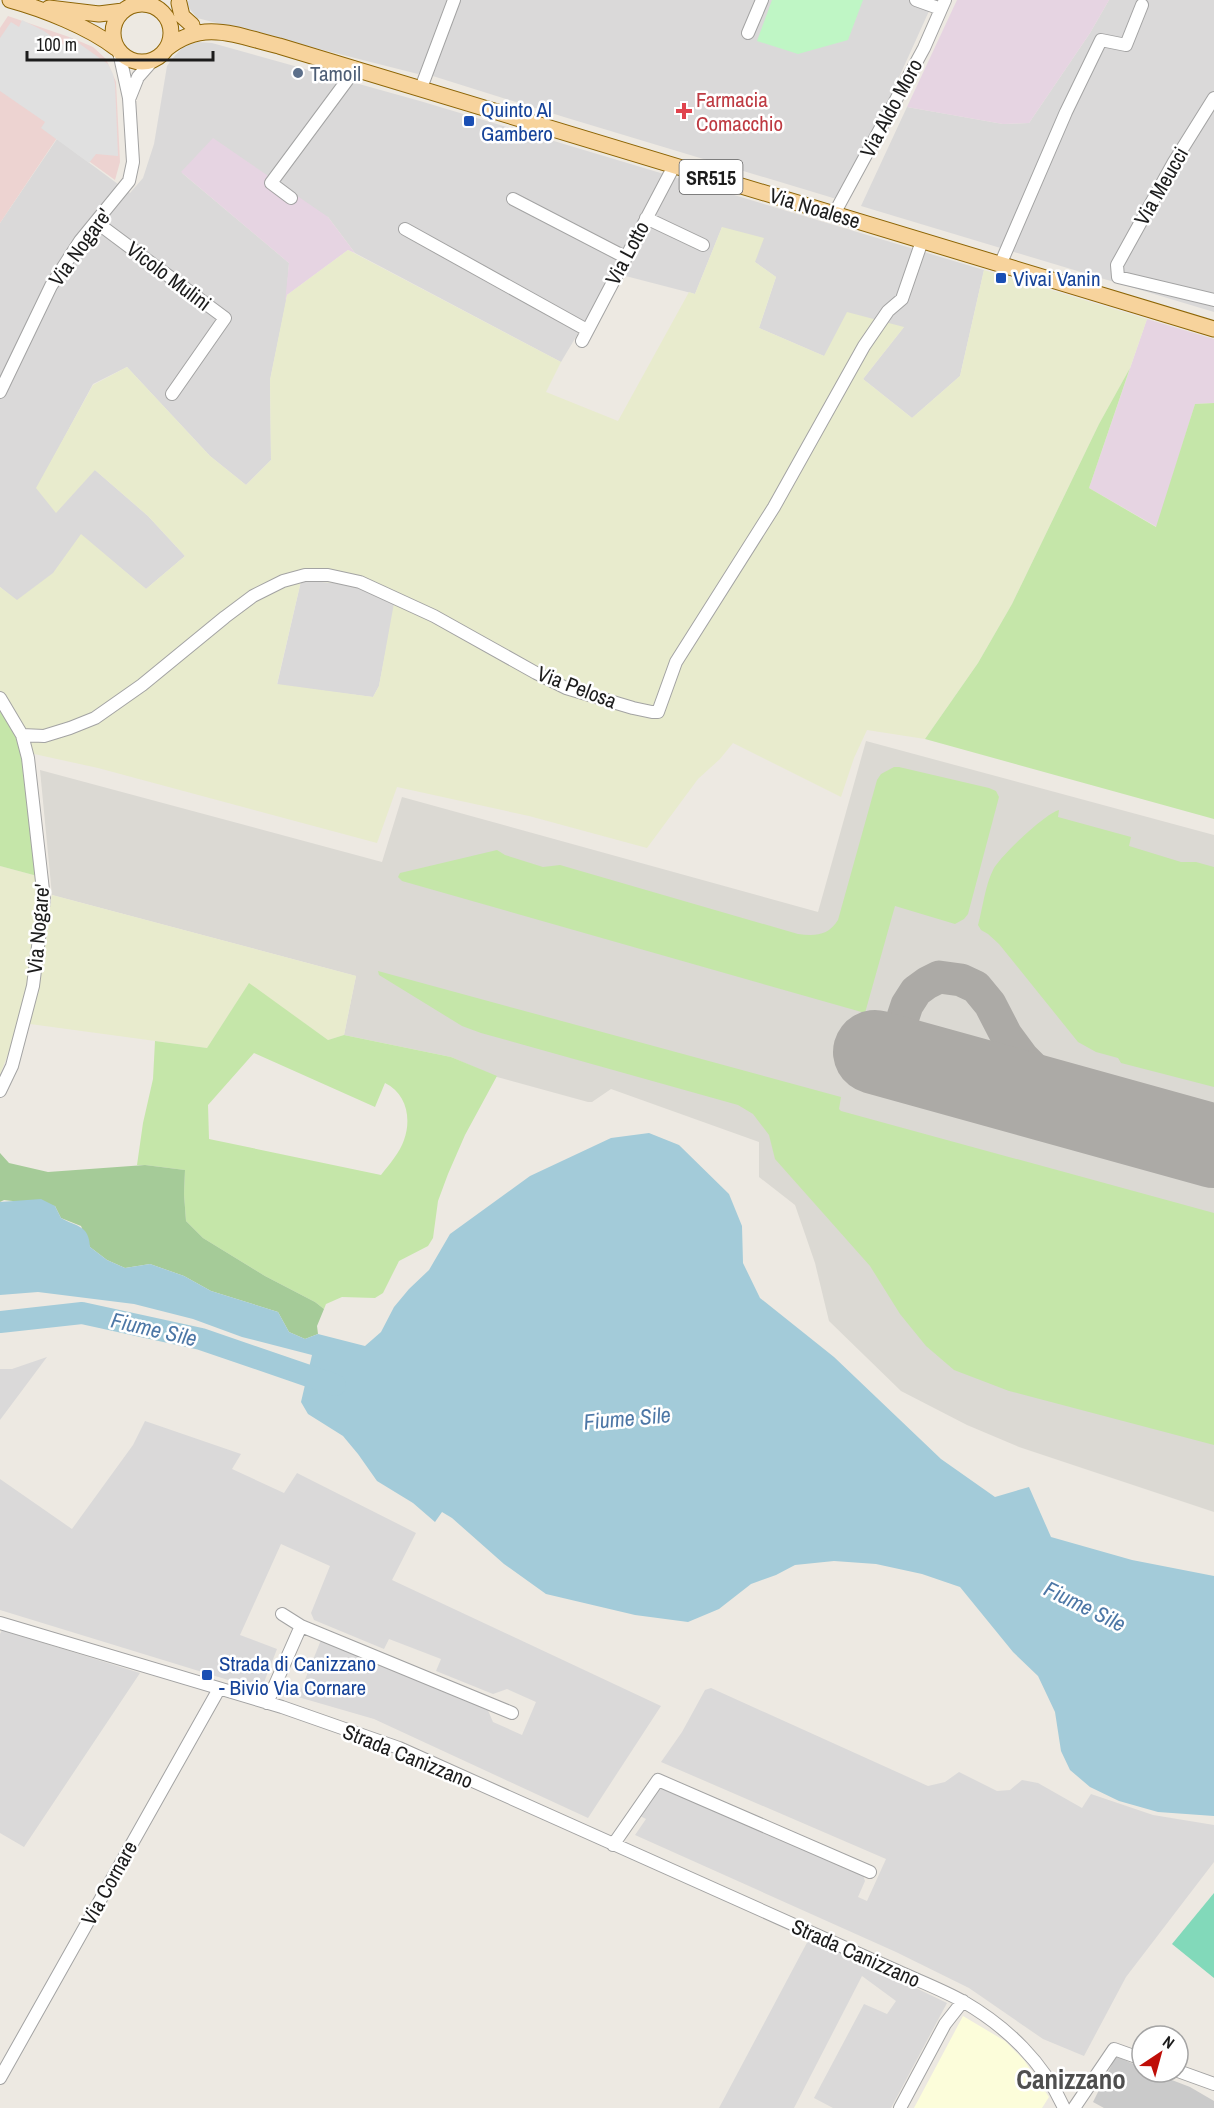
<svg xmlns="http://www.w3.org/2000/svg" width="1214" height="2108" viewBox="0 0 1214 2108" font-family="'Archivo Narrow',sans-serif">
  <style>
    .residential { fill: #dad9d9 }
    .commercial { fill: #edd3d1 }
    .industrial { fill: #e6d4e2 }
    .education { fill: #fcfdda }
    .religious { fill: #cacaca }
    .airport { fill: #dbd9d3 }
    .farmland { fill: #e8ebcd; fill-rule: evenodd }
    .grass { fill: #c5e6a9; fill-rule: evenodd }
    .forest { fill: #a5cb98 }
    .park { fill: #bff6c5 }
    .pitch { fill: #82d9ba }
    .parking { fill: #e0e0e0 }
    .water { fill: #a3cbd9 }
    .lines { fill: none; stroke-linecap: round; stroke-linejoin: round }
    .river { stroke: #a3cbd9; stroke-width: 22 }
    .taxiway { stroke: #acaaa6; stroke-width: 33 }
    .runway { stroke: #acaaa6; stroke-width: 84 }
    .minor-casing { stroke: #a3a3a3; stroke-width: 14 }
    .major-casing { stroke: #8d6506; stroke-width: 17 }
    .minor { stroke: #fff; stroke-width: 12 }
    .major { stroke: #f7d39c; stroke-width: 15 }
    .service-dot { fill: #5c6f8a; stroke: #fff; stroke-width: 2 }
    .health-dot { fill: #e0444e; stroke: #fff; stroke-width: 2 }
    .transit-dot { fill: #1a4fb4; stroke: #fff; stroke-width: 2 }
    .labels { text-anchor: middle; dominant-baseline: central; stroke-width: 5; stroke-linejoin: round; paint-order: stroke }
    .shield { fill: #fff; stroke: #606060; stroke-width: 1.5 }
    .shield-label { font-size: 20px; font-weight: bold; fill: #1c1c1c }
    .service-label { font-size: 21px; fill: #4e5e75; stroke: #fff; text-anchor: start }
    .health-label { font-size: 21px; fill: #be3a42; stroke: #fff; text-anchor: start }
    .street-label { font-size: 21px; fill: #1c1c1c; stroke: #fff }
    .transit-label { font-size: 21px; fill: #164399; stroke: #fff; text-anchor: start }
    .water-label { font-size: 22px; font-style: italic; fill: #4d77a6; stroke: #fff }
    .district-label { font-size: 27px; font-weight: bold; fill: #4f4f4f; stroke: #fff }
  </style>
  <rect width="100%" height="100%" fill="#ede9e2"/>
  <path class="residential" d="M 189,0 L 934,0 L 843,201 L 564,117 L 420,72 L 418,74 L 197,18 L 186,4 Z
    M 1109,0 L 1214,0 L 1214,312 L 861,206 L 907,107 L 1003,124 L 1029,123 L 1090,33 Z
    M 198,42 L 212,43 L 420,101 L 984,270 L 960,376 L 912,418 L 863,379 L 904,327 L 824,356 L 759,328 L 776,277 L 755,262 L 722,227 L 695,294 L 614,273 L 561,362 L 355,253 L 328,217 L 182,173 L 289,263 L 286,302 L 270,380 L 271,460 L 246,485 L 210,456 L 127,367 L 93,384 L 37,488 L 95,470 L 148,516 L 185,556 L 146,589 L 81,535 L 53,574 L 17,601 L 0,587 L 0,223 L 57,139 L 130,193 L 143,178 L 154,144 L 167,66 L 172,59 L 183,47 Z
    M 301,581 L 341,583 L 367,590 L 395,603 L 379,686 L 373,697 L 277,685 Z
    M 47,1357 L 0,1420 L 0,1369 L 12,1369 Z
    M 145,1421 L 241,1454 L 232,1469 L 284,1493 L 297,1473 L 416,1533 L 392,1580 L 661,1706 L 588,1818 L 374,1719 L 298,1697 L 321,1640 L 487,1708 L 493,1722 L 522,1735 L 536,1702 L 507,1689 L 493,1694 L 436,1671 L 441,1659 L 389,1639 L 384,1649 L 314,1620 L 311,1613 L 330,1566 L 281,1544 L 240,1635 L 277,1649 L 261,1690 L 0,1610 L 0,1479 L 72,1529 L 133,1445 Z
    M 2,1630 L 140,1673 L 24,1847 L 0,1833 L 0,1634 Z
    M 711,1688 L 928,1786 L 945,1782 L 959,1772 L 997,1791 L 1010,1790 L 1022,1780 L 1038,1783 L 1082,1808 L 1091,1794 L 1153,1815 L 1214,1825 L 1214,1862 L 1126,1977 L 1084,2056 L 1043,2039 L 969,1988 L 896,1952 L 635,1835 L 646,1819 L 638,1815 L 656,1790 L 663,1786 L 863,1875 L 865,1881 L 858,1897 L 867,1901 L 886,1859 L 661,1762 L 682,1732 L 705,1690 Z
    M 810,1937 L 947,2003 L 891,2108 L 833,2108 L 814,2098 L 864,2004 L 887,2014 L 896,2001 L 862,1976 L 794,2108 L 719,2108 Z"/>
  <path class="commercial" d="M 8,16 L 72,38 L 93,47 L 106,59 L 116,82 L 120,162 L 115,180 L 57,138 L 0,223 L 0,28 Z"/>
  <path class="industrial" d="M 957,0 L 1109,0 L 1090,33 L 1029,123 L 1003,124 L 907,107 Z
    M 213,138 L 328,217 L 355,253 L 348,250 L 287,295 L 285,302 L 289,263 L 181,172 Z
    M 1147,319 L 1214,339 L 1214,403 L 1195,404 L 1157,527 L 1089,488 Z"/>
  <path class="education" d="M 963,2016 L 1005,2041 L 1024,2060 L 1049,2097 L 1042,2108 L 914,2108 Z"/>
  <path class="religious" d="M 1116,2056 L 1142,2068 L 1142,2072 L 1151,2072 L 1190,2087 L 1214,2101 L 1214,2108 L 1104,2108 L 1093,2102 Z"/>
  <path class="airport" d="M 866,741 L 1214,835 L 1214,1512 L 1019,1447 L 967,1425 L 901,1391 L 829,1321 L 815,1263 L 795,1205 L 759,1177 L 759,1142 L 611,1089 L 592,1102 L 588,1102 L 497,1077 L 451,1057 L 344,1035 L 356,976 L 52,895 L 40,770 L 382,862 L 402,797 L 818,912 Z"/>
  <path class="farmland" d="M 722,227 L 764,238 L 755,262 L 776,277 L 759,328 L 824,356 L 847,312 L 904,327 L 863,379 L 912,418 L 960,376 L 984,270 L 1147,319 L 1130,368 L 1099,424 L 1012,604 L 978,663 L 925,739 L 867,730 L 854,758 L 841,797 L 733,743 L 720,759 L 698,779 L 647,848 L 529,816 L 397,787 L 377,843 L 98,768 L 25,752 L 0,700 L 0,587 L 17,600 L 53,573 L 81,534 L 146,589 L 185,556 L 148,516 L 95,470 L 56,513 L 36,488 L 93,385 L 127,367 L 210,456 L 246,485 L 271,460 L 270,380 L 287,295 L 348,250 L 561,362 L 546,392 L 618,421 L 689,292 L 695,294 ZM 301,581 L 341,583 L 367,590 L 394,603 L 379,686 L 373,697 L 277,684 Z
    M 0,866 L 41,877 L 29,977 L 13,1041 L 0,1075 Z
    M 52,895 L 356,976 L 344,1035 L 328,1040 L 249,984 L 207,1048 L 30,1024 Z"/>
  <path class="grass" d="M 1130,368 L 1089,488 L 1156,527 L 1195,404 L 1214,403 L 1214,819 L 925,739 L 978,663 L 1012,604 L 1099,424 Z
    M 0,700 L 18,725 L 41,877 L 0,866 Z
    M 894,767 L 899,767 L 989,788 L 996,791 L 999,797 L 968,914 L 964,919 L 955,924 L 895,906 L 865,1013 L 402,881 L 398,877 L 400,873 L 497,850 L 505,855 L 543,867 L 560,865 L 798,934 C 815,936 828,936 838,920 L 877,780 L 881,774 Z
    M 1059,810 L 1058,817 L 1131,837 L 1129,846 L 1181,862 L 1196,862 L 1214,867 L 1214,1087 L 1121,1063 L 1118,1058 L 1096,1052 L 1078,1042 L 999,944 L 988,934 L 981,930 L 978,925 C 983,907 985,886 993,870 C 999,857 1046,813 1059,810 Z
    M 378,971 L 841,1097 L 839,1109 L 841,1111 L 1214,1213 L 1214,1445 L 1009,1391 L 954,1370 L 926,1346 L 900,1314 L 870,1266 L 775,1159 L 769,1135 L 753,1114 L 738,1105 L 481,1033 L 462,1026 L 379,975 Z
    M 249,983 L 328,1040 L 344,1035 L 451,1057 L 497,1076 L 465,1135 L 448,1174 L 438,1201 L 433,1238 L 428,1246 L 399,1261 L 383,1293 L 375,1298 L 342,1297 L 326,1304 L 324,1309 L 315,1302 L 265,1276 L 203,1238 L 186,1221 L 184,1194 L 185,1170 L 145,1165 L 137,1165 L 143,1123 L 153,1079 L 155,1041 L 207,1048 ZM 254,1053 L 375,1107 L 385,1083 C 406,1093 412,1118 404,1140 C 400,1152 389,1165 381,1175 L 209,1139 L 208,1105 Z"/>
  <path class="forest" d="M 0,1153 L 9,1163 L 48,1172 L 145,1165 L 185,1170 L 184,1194 L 186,1221 L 203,1238 L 265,1276 L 315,1302 L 324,1309 L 317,1326 L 318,1334 L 305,1339 L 289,1332 L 278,1312 L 211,1291 L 184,1276 L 150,1264 L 125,1268 L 107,1260 L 90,1247 L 81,1226 L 61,1218 L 55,1206 L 4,1200 L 0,1202 Z"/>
  <path class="park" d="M 772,0 L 863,0 L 848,40 L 798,54 L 757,41 Z"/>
  <path class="pitch" d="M 1214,1893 L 1214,1978 L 1172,1944 Z"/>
  <path class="parking" d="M 22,20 L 44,31 L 65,46 L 70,37 L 108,64 L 113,74 L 115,84 L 118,156 L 96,154 L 89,163 L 41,128 L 45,122 L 0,91 L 0,38 L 11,22 L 19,27 Z"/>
  <path class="water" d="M 649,1133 L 679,1145 L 729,1194 L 742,1226 L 743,1263 L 760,1298 L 834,1357 L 941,1459 L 995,1497 L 1029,1487 L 1051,1537 L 1132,1560 L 1214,1576 L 1214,1816 L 1158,1812 L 1119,1801 L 1090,1787 L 1070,1770 L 1061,1751 L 1055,1712 L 1038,1676 L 1013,1652 L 960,1587 L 922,1574 L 876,1564 L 834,1561 L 795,1565 L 776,1575 L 751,1584 L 719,1609 L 688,1622 L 635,1615 L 546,1594 L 504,1564 L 452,1518 L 442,1512 L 435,1522 L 413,1503 L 377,1481 L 358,1454 L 343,1436 L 308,1414 L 301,1402 L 312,1355 L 242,1337 L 193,1319 L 134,1304 L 38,1292 L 0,1295 L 0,1202 L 41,1199 L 55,1206 L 61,1218 C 77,1227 89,1225 90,1247 L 107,1260 L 125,1268 L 150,1264 L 184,1276 L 211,1291 L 278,1312 L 289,1332 L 305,1339 L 318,1334 L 365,1346 L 381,1332 L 394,1307 L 409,1289 L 429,1270 L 450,1234 L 530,1176 L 611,1138 Z"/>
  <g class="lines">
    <path class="river" d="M 0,1322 L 82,1313 L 201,1339 L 335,1385"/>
    <path class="taxiway" d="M 931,1068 L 914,1057 L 900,1026 L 907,1005 L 916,991 L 927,983 L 939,977 L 961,980 L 976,987 L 990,1004 L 1006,1035 L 1023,1058 L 1051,1086 L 1103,1116"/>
    <path class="runway" d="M 875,1052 L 1214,1146"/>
    <defs>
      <path id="minor" d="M 916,0 L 941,9
        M 748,33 L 762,0
        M 421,88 L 454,0
        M 130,97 L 138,77 L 153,60
        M 291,198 L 271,183 L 351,75 L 353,67
        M 513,199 L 625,257
        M 834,214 L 924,48 L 945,0
        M 646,218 L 703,245
        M 96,222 L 225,318 L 172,394
        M 405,229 L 587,330
        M 1000,265 L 1066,112 L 1101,40 L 1126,45 L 1142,5
        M 1118,277 L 1117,265 L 1174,162 L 1214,98
        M 1118,277 L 1214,300
        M 582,341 L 674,166
        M 0,392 L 51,286 L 80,241 L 129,181 L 133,162 L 129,98 L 119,52
        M 0,698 L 22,735 L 28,758 L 44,899 L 33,986 L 12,1066 L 0,1091
        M 22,735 L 44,736 L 70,728 L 95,718 L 142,685 L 225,617 L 253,596 L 283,581 L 305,575 L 328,575 L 360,582 L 434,616 L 536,673 L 566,688 L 633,708 L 652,712 L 658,712 L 676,662 L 774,507 L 864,346 L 888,311 L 902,299 L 922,241
        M 282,1614 L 301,1626
        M 0,1623 L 282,1707 L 399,1748 L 897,1971 C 919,1981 943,1990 964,2002 C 1007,2027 1044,2063 1064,2108
        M 267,1703 L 301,1626 L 512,1713
        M 613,1845 L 658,1780 L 870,1872
        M 1178,2071 L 1214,2084
        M 0,2078 L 219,1689
        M 900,2108 L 945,2024 L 963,2001
        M 1074,2108 L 1114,2049 L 1142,2059"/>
      <path id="major" d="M 10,0 C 43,9 89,27 116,48
        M 179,3 L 182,16 L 192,25
        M113 33a29 29 0 1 1 58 0a29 29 0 1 1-58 0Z
        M 49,8 L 99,14 L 123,11
        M 166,49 C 203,18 237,36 279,46 L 1214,329"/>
    </defs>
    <use href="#minor" class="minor-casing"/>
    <use href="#major" class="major-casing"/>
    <use href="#minor" class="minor"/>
    <use href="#major" class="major"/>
  </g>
  <circle class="service-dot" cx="298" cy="73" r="6"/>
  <path class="health-dot" d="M681 102h6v6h6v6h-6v6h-6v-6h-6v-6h6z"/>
  <g class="transit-dot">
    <rect x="463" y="115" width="12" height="12" rx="3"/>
    <rect x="995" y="272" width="12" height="12" rx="3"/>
    <rect x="201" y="1669" width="12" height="12" rx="3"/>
  </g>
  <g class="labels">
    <rect class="shield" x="679.5" y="160" width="63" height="34" rx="4.5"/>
    <g class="shield-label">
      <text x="711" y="177">SR515</text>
    </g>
    <g class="service-label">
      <text x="310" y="73">Tamoil</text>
    </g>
    <g class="health-label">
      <text x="696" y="99">Farmacia<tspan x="696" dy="24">Comacchio</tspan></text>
    </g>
    <g class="street-label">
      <text transform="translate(891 108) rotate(-62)">Via Aldo Moro</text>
      <text transform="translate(1161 186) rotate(-60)">Via Meucci</text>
      <text transform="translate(815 208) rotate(17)">Via Noalese</text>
      <text transform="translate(80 247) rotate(-54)">Via Nogare'</text>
      <text transform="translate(627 253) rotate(-62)">Via Lotto</text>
      <text transform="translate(169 276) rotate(37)">Vicolo Mulini</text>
      <text transform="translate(577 687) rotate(21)">Via Pelosa</text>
      <text transform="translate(38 929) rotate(-85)">Via Nogare'</text>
      <text transform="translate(408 1756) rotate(22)">Strada Canizzano</text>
      <text transform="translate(109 1883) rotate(-61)">Via Cornare</text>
      <text transform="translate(856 1953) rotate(24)">Strada Canizzano</text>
    </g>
    <g class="transit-label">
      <text x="481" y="109">Quinto Al<tspan x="481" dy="24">Gambero</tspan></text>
      <text x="1013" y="278">Vivai Vanin</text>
      <text x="219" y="1663">Strada di Canizzano<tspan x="219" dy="24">- Bivio Via Cornare</tspan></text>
    </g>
    <g class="water-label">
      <text transform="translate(154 1329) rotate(13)">Fiume Sile</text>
      <text transform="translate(627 1418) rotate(-5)">Fiume Sile</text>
      <text transform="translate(1085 1606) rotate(26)">Fiume Sile</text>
    </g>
    <g class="district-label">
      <text x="1071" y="2079">Canizzano</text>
    </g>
  </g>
  <g transform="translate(1160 2054) rotate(36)"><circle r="28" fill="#ffffff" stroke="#a4a4a4" stroke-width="1.5"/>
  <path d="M0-4.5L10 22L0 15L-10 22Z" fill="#bf0e08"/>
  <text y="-9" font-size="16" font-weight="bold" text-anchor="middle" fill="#1c1c1c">N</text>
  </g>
  <path d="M27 51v9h186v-9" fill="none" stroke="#1c1c1c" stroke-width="3"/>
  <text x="36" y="51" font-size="18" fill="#1c1c1c" stroke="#ffffff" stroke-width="4.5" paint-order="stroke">100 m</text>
</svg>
